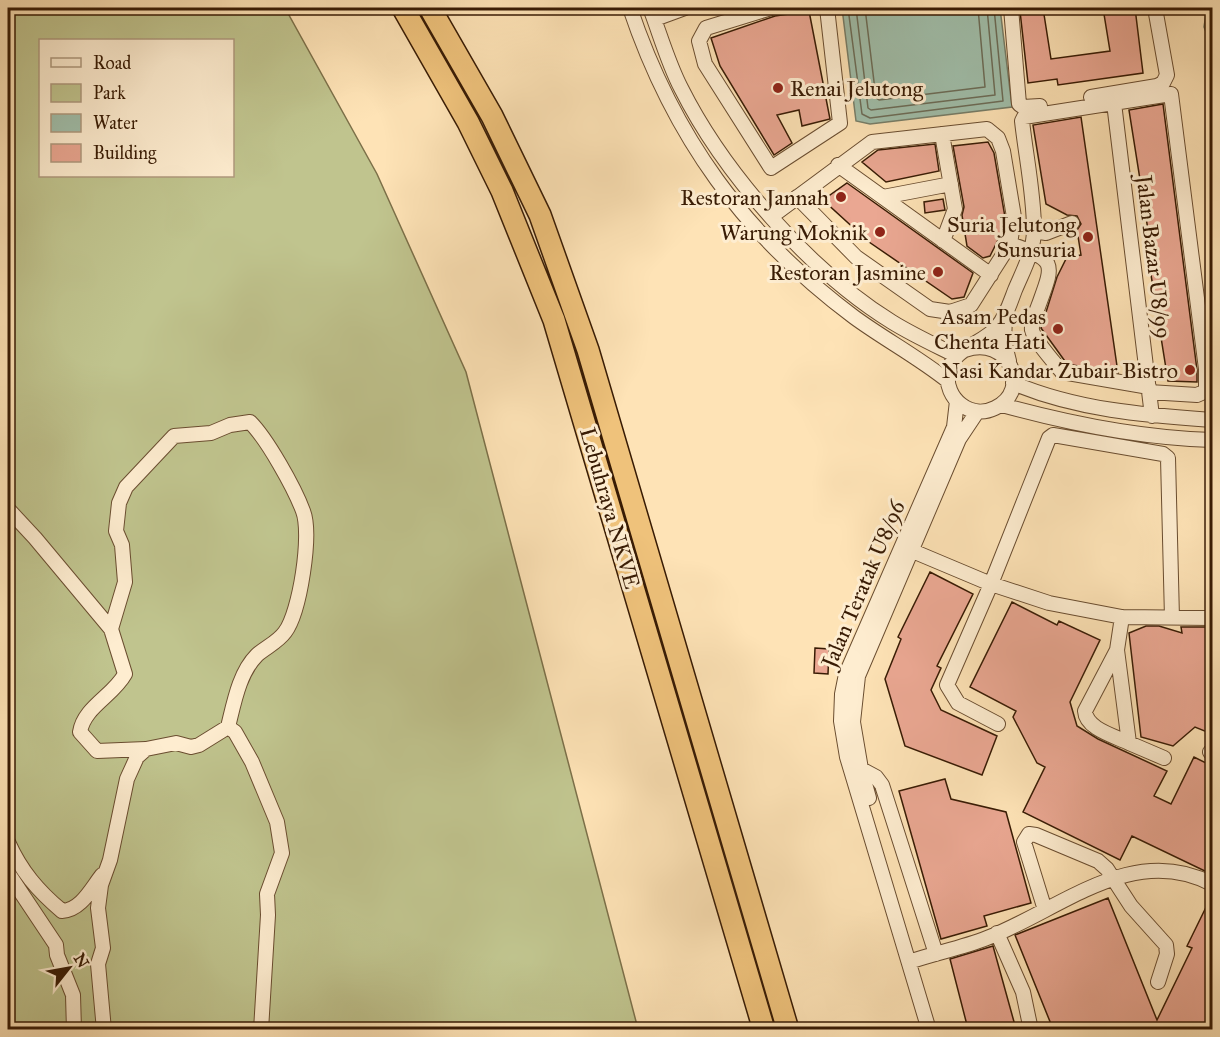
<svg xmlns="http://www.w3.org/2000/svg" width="1220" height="1037" viewBox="0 0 1220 1037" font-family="'IM FELL Great Primer',serif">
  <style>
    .green { fill: #c0c48e; stroke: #7c7049; stroke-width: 1.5; fill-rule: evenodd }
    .water { fill: #a0beaa; stroke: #767d68; stroke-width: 1.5 }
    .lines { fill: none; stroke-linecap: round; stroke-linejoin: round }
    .shore { stroke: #6c6c57; stroke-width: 1.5 }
    .building { fill: #eaa792; stroke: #381b04; stroke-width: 1.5 }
    .minor-casing { stroke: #6a4d30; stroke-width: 16 }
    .highway-casing { stroke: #381b04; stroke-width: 24 }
    .minor { stroke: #feedd0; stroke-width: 14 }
    .highway { stroke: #efc27b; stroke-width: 21 }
    .poi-dot { fill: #8f2418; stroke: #feedd0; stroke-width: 2 }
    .labels { text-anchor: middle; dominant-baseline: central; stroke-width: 6; stroke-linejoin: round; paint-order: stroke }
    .poi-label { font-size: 22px; fill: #381b04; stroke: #feedd0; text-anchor: end }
    .street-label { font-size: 22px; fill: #381b04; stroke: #feedd0 }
  </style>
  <rect width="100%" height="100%" fill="#fee3b6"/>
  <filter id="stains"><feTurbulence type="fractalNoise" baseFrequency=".00333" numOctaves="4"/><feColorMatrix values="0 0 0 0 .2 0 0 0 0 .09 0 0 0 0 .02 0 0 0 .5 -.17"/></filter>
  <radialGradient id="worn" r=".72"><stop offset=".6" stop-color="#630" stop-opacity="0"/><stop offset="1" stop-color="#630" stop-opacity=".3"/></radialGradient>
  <path class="green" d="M 8,8 L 285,8 L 377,174 L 466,372 L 638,1029 L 8,1029 ZM 40,40 L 232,40 L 232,176 L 40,176 Z"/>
  <path class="water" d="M 842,8 L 1000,8 L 1012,107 L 870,124 L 856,121 Z
    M 1207,8 L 1212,8 L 1212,47 L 1204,27 Z
    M 1212,131 L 1212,185 L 1208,171 Z"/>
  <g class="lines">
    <path class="shore" d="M 848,8 L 862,114 L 870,118 L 1003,101 L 994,8
      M 856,8 L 868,108 L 871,110 L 995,95 L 987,8
      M 865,8 L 876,98 L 879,100 L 985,87 L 978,8"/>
  </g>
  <path class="building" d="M 1043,8 L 1051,59 L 1110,51 L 1103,8 L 1135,8 L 1143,73 L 1058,85 L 1057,79 L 1028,83 L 1020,11 Z
    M 809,11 L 830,119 L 802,126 L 799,110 L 777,115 L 792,143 L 774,155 L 720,66 L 711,38 L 775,16 Z
    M 1163,104 L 1197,370 L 1197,382 L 1168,381 L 1144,231 L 1148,230 L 1129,110 Z
    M 1081,117 L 1118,373 L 1067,364 L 1041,328 L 1057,277 L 1067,257 L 1081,255 L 1077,230 L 1081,224 L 1077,216 L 1067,215 L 1046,204 L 1033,125 Z
    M 988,142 L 994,153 L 1005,217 L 1003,230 L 990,256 L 983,258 L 967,246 L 962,215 L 964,207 L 953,146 Z
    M 935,144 L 939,171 L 886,182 L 862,162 L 878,150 Z
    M 847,183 L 973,273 L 964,297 L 952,299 L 869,242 L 823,200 Z
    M 943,199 L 945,210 L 925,213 L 924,202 Z
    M 930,572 L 973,594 L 937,666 L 941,668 L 931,690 L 941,710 L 997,736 L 982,775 L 905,746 L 885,679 L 901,639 L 898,637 Z
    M 1012,602 L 1057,625 L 1059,621 L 1100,640 L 1070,702 L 1077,726 L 1098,739 L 1167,771 L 1154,796 L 1171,804 L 1194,757 L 1212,766 L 1212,867 L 1209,873 L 1132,836 L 1120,860 L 1023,812 L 1045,767 L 1037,763 L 1013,717 L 1016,711 L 970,687 Z
    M 1146,626 L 1159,626 L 1182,633 L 1181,627 L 1212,627 L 1212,734 L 1195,727 L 1173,746 L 1141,737 L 1129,633 Z
    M 815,648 L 829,649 L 828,674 L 814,673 Z
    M 945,779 L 951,799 L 1006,812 L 1031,903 L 984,916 L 987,926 L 941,939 L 899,791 Z
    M 1212,895 L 1212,1013 L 1204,1029 L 1053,1029 L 1015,935 L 1108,898 L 1157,1020 L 1192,948 L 1187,946 Z
    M 993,946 L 1016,1029 L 968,1029 L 950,959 Z"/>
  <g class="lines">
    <defs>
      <path id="minor" d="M 630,8 C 673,136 744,235 854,317 C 884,339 918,357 948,381
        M 650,8 C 660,34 668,63 681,88 C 724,174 811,272 892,322 C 913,335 935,345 957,356
        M 771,8 L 706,28 L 699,41 L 705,64 L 771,168 L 840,123 L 827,8
        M 1011,8 L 1019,104 L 1023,107 L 1040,106
        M 655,19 L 685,8
        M 1091,97 L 1157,86 L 1163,83 L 1167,75 L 1155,8
        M 1114,103 L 1152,416
        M 942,134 L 955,209 L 943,241
        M 838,165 L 991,275
        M 883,197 L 951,184
        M 772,216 L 872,142 L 987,129 L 998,138 L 1003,151 L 1014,217 L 1010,244 L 971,305 L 950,312 L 930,309 L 856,257 L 797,197
        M 1034,231 L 1046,233 L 1072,223
        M 1010,244 C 1058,260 1054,263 1038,307 C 1035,315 1031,322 1032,330 C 1034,340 1055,363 1062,372 L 1149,387
        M 1005,318 L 1004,341 L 1009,361
        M 965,350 C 1008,334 1033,390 995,408 C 971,420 944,399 948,372 C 953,348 983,344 997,327 C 1006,317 1010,303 1015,290 C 1023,271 1034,251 1034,230 C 1034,194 1026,157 1022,121 L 1024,117 L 1171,94 L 1206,369 L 1206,391 L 1197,395 L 1149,392
        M 1013,383 C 1077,410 1144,415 1212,420
        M 1002,405 C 1071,424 1140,438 1212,440
        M 8,509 L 35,538 L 111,629 L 125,674 C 113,696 84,707 80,732 L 97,751 L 146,749 L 176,743 L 191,747 L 199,745 L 228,727 L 235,732 L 252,762 L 277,822 L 282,853 L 267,894 L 268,915 L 261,1030
        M 903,547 L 991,584 L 1049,603 L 1122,617 L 1212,618
        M 111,629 L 125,582 L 122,545 L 116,531 L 119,503 L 126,487 L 174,436 L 211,433 L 230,425 L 250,422 C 267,439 294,487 303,511 C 312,534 300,612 285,632 C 278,642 266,647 257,655 C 239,673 234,703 228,727
        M 1117,650 L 1085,711 C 1086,729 1115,736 1129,743 L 1117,650 L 1122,617
        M 998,724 L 958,703 L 947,685 L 991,584 L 1049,438 L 1053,435 L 1163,454 L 1168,458 L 1172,618
        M 1129,743 L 1164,758
        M 1210,752 L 1212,753
        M 861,769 L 876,777 L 882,785 L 936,954
        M 869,798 L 861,769 L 853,722 L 858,676 L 959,439 L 977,412
        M 8,842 C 21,871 38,891 62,911 C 81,910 91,889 102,875
        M 8,873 L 56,945 L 57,955 L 73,995 L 74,1030
        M 1045,910 L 1024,842 L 1029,834 L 1036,835 L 1098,861 L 1107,869 L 1131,906 L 1166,945 L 1167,954 L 1158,982
        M 997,933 L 1023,992 L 1031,1030
        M 909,962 C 935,953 962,948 987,938 C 1060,910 1132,842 1212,884
        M 104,1030 L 98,964 L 103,948 L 98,908 L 101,885 L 110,860 L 127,779 L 137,757 L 146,749
        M 929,1030 L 847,757 L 841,721 L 842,694 L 846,674 L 954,427 L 957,401"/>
      <path id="highway" d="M 403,8 L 468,122 L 502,191 L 554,320 L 764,1030
        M 430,8 L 492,116 L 540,215 L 588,350 L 788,1030"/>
    </defs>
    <use href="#minor" class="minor-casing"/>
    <use href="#highway" class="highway-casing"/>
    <use href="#minor" class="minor"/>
    <use href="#highway" class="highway"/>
  </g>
  <g class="poi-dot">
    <circle cx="778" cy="88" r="6"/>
    <circle cx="841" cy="197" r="6"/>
    <circle cx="880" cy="232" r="6"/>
    <circle cx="1088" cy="237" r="6"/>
    <circle cx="938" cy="272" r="6"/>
    <circle cx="1058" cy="329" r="6"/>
    <circle cx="1190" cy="370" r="6"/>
  </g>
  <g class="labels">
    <g class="poi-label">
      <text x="790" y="88" text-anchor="start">Renai Jelutong</text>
      <text x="829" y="197">Restoran Jannah</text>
      <text x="1076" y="224">Suria Jelutong<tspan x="1076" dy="25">Sunsuria</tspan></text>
      <text x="868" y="232">Warung Moknik</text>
      <text x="926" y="272">Restoran Jasmine</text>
      <text x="1046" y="316">Asam Pedas<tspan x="1046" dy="25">Chenta Hati</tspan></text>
      <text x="1178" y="370">Nasi Kandar Zubair Bistro</text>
    </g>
    <g class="street-label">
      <text transform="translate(1154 257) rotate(83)">Jalan Bazar U8/99</text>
      <text transform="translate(610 508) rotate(74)">Lebuhraya NKVE</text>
      <text transform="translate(863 584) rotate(-67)">Jalan Teratak U8/96</text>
    </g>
  </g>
  <rect width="1220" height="1037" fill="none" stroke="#fee3b6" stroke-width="30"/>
  <rect x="9" y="9" width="1202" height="1019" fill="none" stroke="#381b04" stroke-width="3"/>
  <rect x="15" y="15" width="1190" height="1007" fill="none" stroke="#381b04" stroke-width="1.5"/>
  <rect x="39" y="39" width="195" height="138" fill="#feedd0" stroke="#af997e" stroke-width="1.5"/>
  <rect x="51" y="58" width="30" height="9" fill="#feedd0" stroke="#af997e" stroke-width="1.5"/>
  <text x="93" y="69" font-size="18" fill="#381b04">Road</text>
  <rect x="51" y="84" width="30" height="18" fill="#c0c48e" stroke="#af997e" stroke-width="1.5"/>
  <text x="93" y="99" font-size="18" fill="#381b04">Park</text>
  <rect x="51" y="114" width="30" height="18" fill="#a0beaa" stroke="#af997e" stroke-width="1.5"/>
  <text x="93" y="129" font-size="18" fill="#381b04">Water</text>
  <rect x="51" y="144" width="30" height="18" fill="#eaa792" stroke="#af997e" stroke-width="1.5"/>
  <text x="93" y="159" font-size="18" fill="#381b04">Building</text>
  <g transform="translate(69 968) rotate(59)" stroke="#feedd0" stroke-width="4.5" paint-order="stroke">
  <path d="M0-4.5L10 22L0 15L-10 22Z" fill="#381b04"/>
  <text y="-9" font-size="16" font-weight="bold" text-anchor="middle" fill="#381b04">N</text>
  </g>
  <rect width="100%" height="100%" filter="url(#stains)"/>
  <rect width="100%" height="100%" fill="url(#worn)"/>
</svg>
